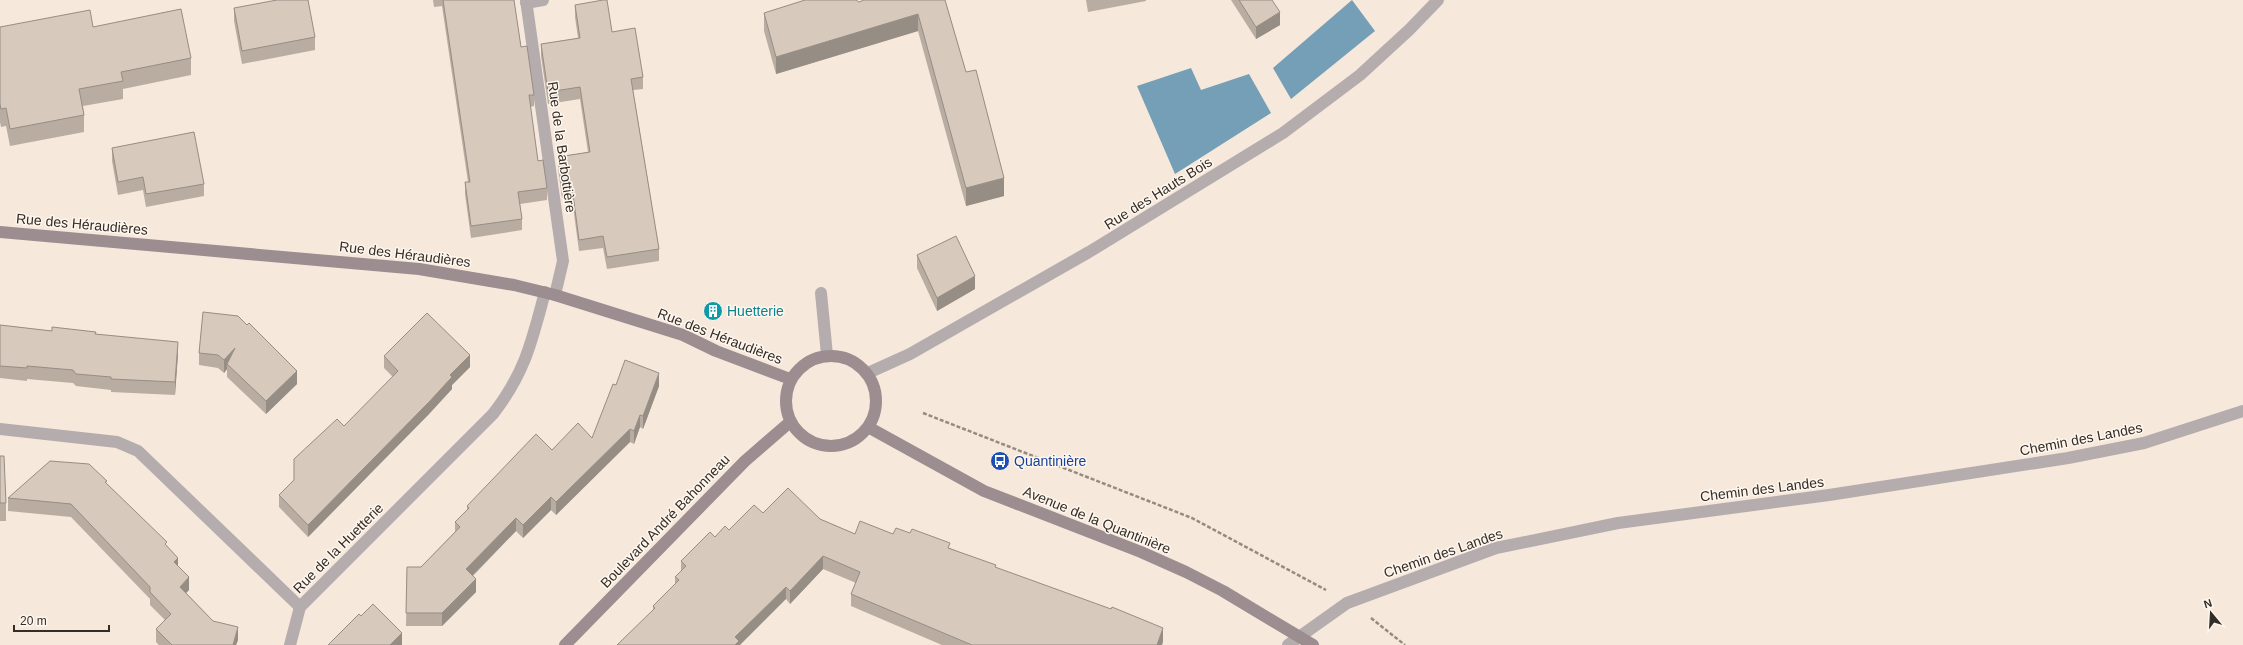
<svg xmlns="http://www.w3.org/2000/svg" width="2243" height="645" viewBox="0 0 2243 645" font-family="Arial,sans-serif">
  <style>
    .water { fill: #749fb6 }
    .lines { fill: none; stroke-linecap: round; stroke-linejoin: round }
    .path { stroke: #948b81; stroke-width: 2.5; stroke-dasharray: 4 2; stroke-linecap: butt }
    .lane { stroke: #b5acae; stroke-width: 12 }
    .street { stroke: #b5acae; stroke-width: 12 }
    .secondary { stroke: #9b8d90; stroke-width: 12 }
    .wall { fill: #b9ada2 }
    .shaded-wall { fill: #968d84 }
    .building { fill: #d7c9bc; stroke: #968d84 }
    .labels { text-anchor: middle; dominant-baseline: central; stroke-width: 3; stroke-linejoin: round; paint-order: stroke }
    .street-label { font-size: 14px; fill: #322d27; stroke: #fff6ee }
    .culture-label { font-size: 14px; fill: #0d838f; stroke: #fff6ee; text-anchor: start }
    .transit-label { font-size: 14px; fill: #164399; stroke: #fff6ee; text-anchor: start }
  </style>
  <rect width="100%" height="100%" fill="#f6e8da"/>
  <path class="water" d="M 1352,0 L 1375,31 L 1291,99 L 1273,68 Z
    M 1191,68 L 1201,90 L 1249,74 L 1271,113 L 1175,174 L 1137,86 Z"/>
  <g class="lines">
    <path class="path" d="M 923,413 L 1192,518 L 1326,590
      M 1371,618 L 1405,645"/>
    <path class="lane" d="M 821,293 L 827,355
      M 290,645 L 300,607"/>
    <path class="street" d="M 526,0 L 563,261 L 555,295
      M 526,3 L 543,0
      M 868,373 L 910,354 L 1089,252 L 1283,133 L 1360,75 L 1409,30 L 1438,0
      M 0,429 L 117,442 L 138,451 L 300,607 L 493,414 C 525,373 532,341 545,292
      M 1288,645 L 1347,603 L 1496,548 L 1618,523 L 1829,495 L 2068,458 L 2144,443 L 2243,411"/>
    <path class="secondary" d="M 0,232 L 419,269 L 514,285 L 555,295 L 683,335 L 716,351 L 790,379
      M786 401a45 45 0 1 1 90 0a45 45 0 1 1-90 0Z
      M 868,427 L 984,491 L 1141,552 L 1186,572 L 1223,591 L 1313,645
      M 565,645 L 745,461 L 790,422"/>
  </g>
  <path class="wall" d="M 433,0 L 514,0 L 521,47 L 534,95 L 534,106 L 530,107 L 538,161 L 547,188 L 547,200 L 520,204 L 522,219 L 522,230 L 471,238 L 465,194 L 465,182 L 468,182 L 442,6 L 434,7 Z
    M 945,0 L 966,72 L 1004,196 L 966,206 L 918,31 L 776,74 L 764,31 L 764,13 L 859,2 Z
    M 1086,0 L 1146,0 L 1146,1 L 1088,12 Z
    M 1231,0 L 1272,0 L 1280,25 L 1256,39 Z
    M 575,5 L 612,32 L 643,77 L 643,89 L 633,90 L 659,249 L 659,261 L 607,269 L 603,248 L 579,251 L 572,199 L 570,197 L 562,198 L 558,169 L 558,157 L 588,152 L 580,99 L 548,104 L 541,56 L 541,44 L 578,38 L 575,17 Z
    M 234,8 L 315,37 L 315,50 L 242,64 L 234,21 Z
    M 0,27 L 93,27 L 191,58 L 191,75 L 123,89 L 123,99 L 83,106 L 84,115 L 84,132 L 10,146 L 6,126 L 1,127 L 0,122 Z
    M 112,148 L 204,184 L 204,196 L 146,207 L 143,190 L 118,195 L 112,161 Z
    M 917,255 L 975,289 L 937,311 L 917,268 Z
    M 203,312 L 297,384 L 266,414 L 227,377 L 227,369 L 224,373 L 218,368 L 199,365 L 199,353 Z
    M 0,325 L 52,331 L 96,334 L 178,354 L 175,395 L 111,392 L 111,390 L 76,386 L 73,383 L 27,379 L 27,381 L 0,378 Z
    M 384,356 L 470,367 L 452,385 L 452,389 L 429,414 L 308,537 L 279,507 L 279,495 L 393,377 L 384,368 Z
    M 616,385 L 659,386 L 643,429 L 640,427 L 634,444 L 630,442 L 556,515 L 551,510 L 523,538 L 516,531 L 473,576 L 476,592 L 442,626 L 406,626 L 407,567 L 421,567 L 455,532 L 455,522 L 467,511 L 467,506 L 592,438 Z
    M 0,456 L 6,503 L 6,521 L 0,521 Z
    M 107,484 L 167,546 L 178,567 L 189,590 L 186,593 L 213,621 L 238,640 L 236,645 L 159,645 L 156,642 L 156,629 L 165,620 L 150,605 L 150,599 L 71,517 L 8,511 L 8,498 Z
    M 763,513 L 820,519 L 855,534 L 893,534 L 950,548 L 1163,641 L 1162,645 L 942,645 L 851,606 L 851,594 L 856,583 L 823,569 L 790,604 L 786,599 L 653,609 L 653,606 L 675,584 L 675,577 L 681,571 L 681,561 L 715,537 Z"/>
  <path class="shaded-wall" d="M 1280,12 L 1280,25 L 1256,39 L 1256,27 Z
    M 918,14 L 918,31 L 776,74 L 776,57 Z
    M 1004,178 L 1004,196 L 966,206 L 966,188 Z
    M 975,276 L 975,289 L 937,311 L 937,298 Z
    M 178,342 L 178,354 L 175,395 L 175,382 Z
    M 235,348 L 227,364 L 227,369 L 224,373 L 224,360 Z
    M 470,355 L 470,367 L 452,385 L 452,389 L 429,414 L 308,537 L 308,525 L 450,375 Z
    M 297,371 L 297,384 L 266,414 L 266,401 Z
    M 659,373 L 659,386 L 643,429 L 643,416 Z
    M 640,415 L 640,427 L 634,444 L 634,431 Z
    M 630,429 L 630,442 L 556,515 L 556,502 Z
    M 551,497 L 551,510 L 523,538 L 523,525 Z
    M 516,518 L 516,531 L 466,582 L 466,569 Z
    M 823,556 L 823,569 L 790,604 L 790,591 Z
    M 178,558 L 178,571 L 174,562 Z
    M 189,577 L 189,590 L 180,599 L 180,587 Z
    M 476,579 L 476,592 L 442,626 L 442,613 Z
    M 786,587 L 786,599 L 740,645 L 735,645 L 735,637 Z
    M 238,627 L 238,640 L 236,645 L 233,645 Z
    M 1163,628 L 1163,641 L 1162,645 L 1157,645 Z
    M 402,633 L 402,645 L 390,645 Z"/>
  <path class="building" d="M 277,0 L 308,0 L 315,37 L 242,51 L 234,8 Z
    M 443,0 L 514,0 L 521,47 L 527,46 L 534,95 L 529,95 L 538,161 L 543,160 L 547,188 L 518,192 L 522,219 L 471,226 L 465,182 L 470,182 Z
    M 603,0 L 607,0 L 612,32 L 635,28 L 643,77 L 631,79 L 659,249 L 607,257 L 603,236 L 579,240 L 572,187 L 570,185 L 562,186 L 558,157 L 590,152 L 580,87 L 548,92 L 541,44 L 580,38 L 575,5 Z
    M 805,0 L 856,0 L 859,2 L 864,0 L 945,0 L 966,72 L 976,70 L 1004,178 L 966,188 L 918,14 L 776,57 L 764,13 Z
    M 1239,0 L 1272,0 L 1280,12 L 1256,27 Z
    M 181,9 L 191,58 L 121,72 L 123,81 L 79,89 L 84,115 L 10,129 L 6,108 L 1,109 L 0,104 L 0,27 L 90,10 L 93,27 Z
    M 194,132 L 204,184 L 146,194 L 143,177 L 118,182 L 112,148 Z
    M 956,236 L 975,276 L 937,298 L 917,255 Z
    M 203,312 L 238,316 L 247,325 L 249,323 L 297,371 L 266,401 L 227,364 L 235,348 L 224,360 L 218,355 L 199,353 Z
    M 427,313 L 470,355 L 450,375 L 452,377 L 429,402 L 308,525 L 279,495 L 294,480 L 294,459 L 337,419 L 344,426 L 398,371 L 384,356 Z
    M 0,325 L 52,331 L 52,327 L 96,332 L 95,334 L 178,342 L 175,382 L 111,379 L 111,377 L 76,374 L 73,370 L 27,366 L 27,368 L 0,366 Z
    M 625,360 L 659,373 L 643,416 L 640,415 L 634,431 L 630,429 L 556,502 L 551,497 L 523,525 L 516,518 L 466,569 L 476,579 L 442,613 L 406,613 L 407,567 L 421,567 L 460,527 L 455,522 L 469,508 L 467,506 L 536,434 L 552,450 L 578,423 L 592,438 L 613,384 L 616,385 Z
    M 0,456 L 4,456 L 6,503 L 0,503 Z
    M 50,461 L 89,464 L 107,481 L 105,482 L 167,542 L 165,544 L 178,558 L 174,562 L 189,577 L 180,587 L 213,621 L 238,627 L 233,645 L 172,645 L 156,629 L 171,614 L 150,592 L 150,587 L 71,504 L 8,498 Z
    M 788,488 L 820,519 L 855,534 L 860,521 L 893,534 L 896,528 L 910,533 L 912,529 L 950,543 L 948,548 L 996,565 L 995,567 L 1111,609 L 1112,607 L 1163,628 L 1157,645 L 972,645 L 851,594 L 860,572 L 823,556 L 790,591 L 786,587 L 735,637 L 739,641 L 735,645 L 617,645 L 655,608 L 653,606 L 679,580 L 675,577 L 686,566 L 681,561 L 710,532 L 715,537 L 725,526 L 729,530 L 754,505 L 763,513 Z
    M 373,604 L 402,633 L 390,645 L 328,645 L 359,614 L 361,616 Z"/>
  <defs>
    <symbol id="building-disc" viewBox="-11 -11 22 22"><circle r="9.5" fill="#0f9aa8" stroke="#fff6ee"/><path d="M-4-6H4V6H1V3H-1V6H-4ZM-2.5-4.3h1.7v1.8h-1.7ZM.8-4.3h1.7v1.8H.8ZM-2.5-1h1.7V.8h-1.7ZM.8-1h1.7V.8H.8Z" fill="#fff"/></symbol>
    <symbol id="bus-disc" viewBox="-11 -11 22 22"><circle r="9.5" fill="#1a4fb4" stroke="#fff6ee"/><path d="M-5-6H5V4H4V6H2V4H-2V6H-4V4H-5ZM-3.5-4V0h7V-4ZM-3.5 1.2v1.5H-2V1.2ZM2 1.2v1.5H3.5V1.2Z" fill="#fff"/></symbol>
  </defs>
  <g fill-rule="evenodd">
    <use href="#building-disc" x="702" y="300" width="22" height="22"/>
    <use href="#bus-disc" x="989" y="450" width="22" height="22"/>
  </g>
  <g class="labels">
    <g class="street-label">
      <text transform="translate(562 147) rotate(82)">Rue de la Barbottière</text>
      <text transform="translate(1158 193) rotate(-32)">Rue des Hauts Bois</text>
      <text transform="translate(82 224) rotate(5)">Rue des Héraudières</text>
      <text transform="translate(405 254) rotate(7)">Rue des Héraudières</text>
      <text transform="translate(720 336) rotate(21)">Rue des Héraudières</text>
      <text transform="translate(2081 439) rotate(-11)">Chemin des Landes</text>
      <text transform="translate(1762 489) rotate(-7)">Chemin des Landes</text>
      <text transform="translate(1097 520) rotate(22)">Avenue de la Quantinière</text>
      <text transform="translate(665 521) rotate(-46)">Boulevard André Bahonneau</text>
      <text transform="translate(338 548) rotate(-45)">Rue de la Huetterie</text>
      <text transform="translate(1443 553) rotate(-19)">Chemin des Landes</text>
    </g>
    <g class="culture-label">
      <text x="727" y="311">Huetterie</text>
    </g>
    <g class="transit-label">
      <text x="1014" y="461">Quantinière</text>
    </g>
  </g>
  <g transform="translate(2211 613) rotate(342)" stroke="#fff6ee" stroke-width="3" paint-order="stroke">
  <path d="M0-3L7 15L0 10L-7 15Z" fill="#322d27"/>
  <text y="-6" font-size="11" font-weight="bold" text-anchor="middle" fill="#322d27">N</text>
  </g>
  <path d="M14 625v6h95v-6" fill="none" stroke="#322d27" stroke-width="2"/>
  <text x="20" y="625" font-size="12" fill="#322d27" stroke="#fff6ee" stroke-width="3" paint-order="stroke">20 m</text>
</svg>
